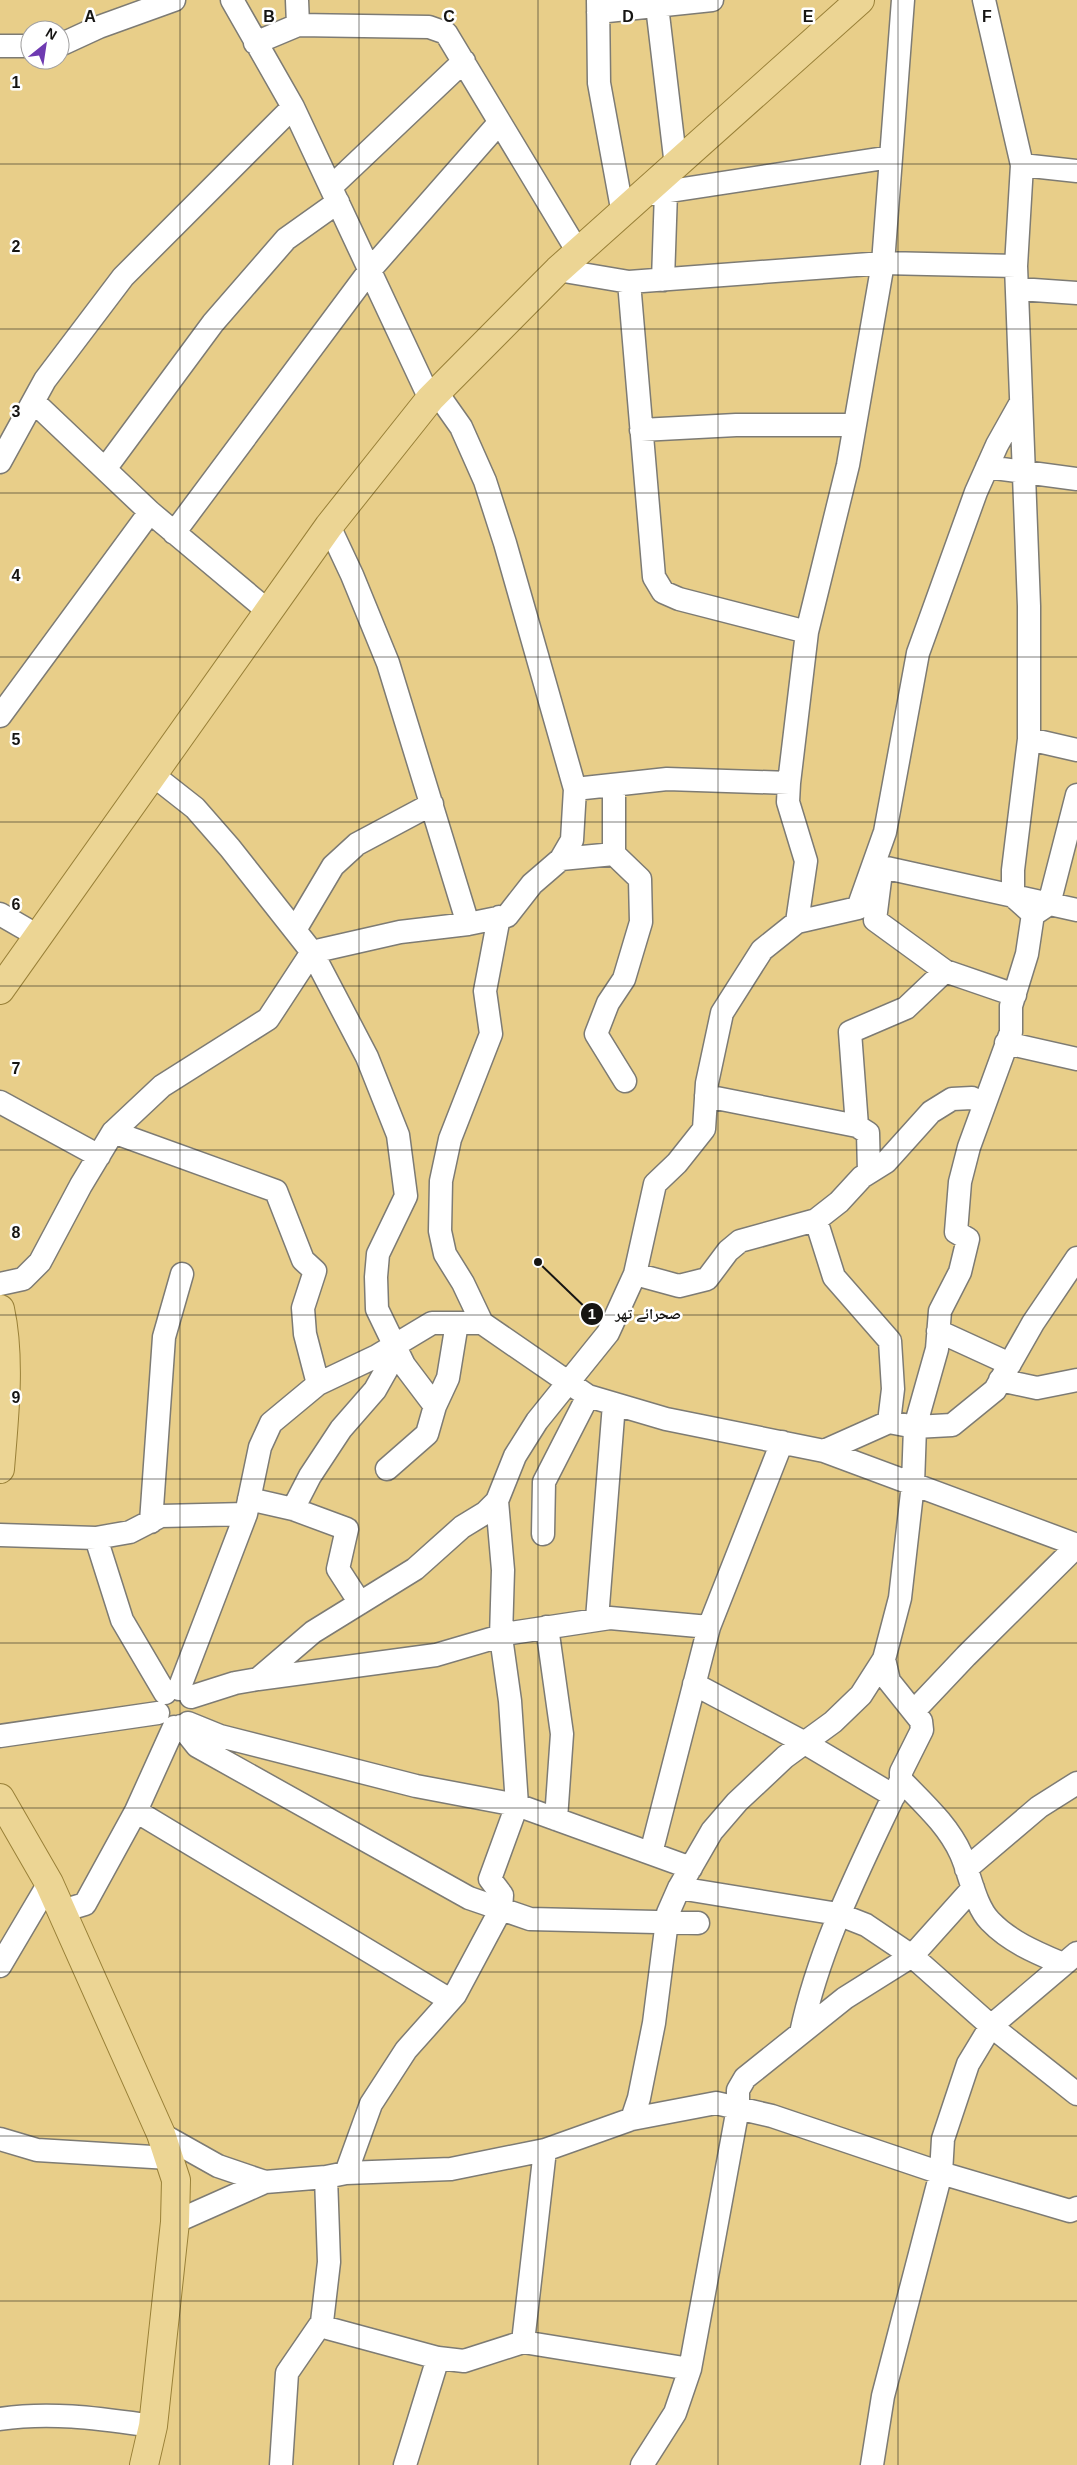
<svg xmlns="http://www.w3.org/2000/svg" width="1077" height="2465" viewBox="0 0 1077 2465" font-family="Arial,'Noto Naskh Arabic',sans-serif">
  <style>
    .grass { fill: #e8ce89; fill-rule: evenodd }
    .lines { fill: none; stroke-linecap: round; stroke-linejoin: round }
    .minor-casing { stroke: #7d7b74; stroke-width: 25 }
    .major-casing { stroke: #998038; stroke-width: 30 }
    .minor { stroke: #fff; stroke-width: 22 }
    .major { stroke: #ecd594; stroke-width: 28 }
    .grid { fill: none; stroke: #161513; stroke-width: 1; stroke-opacity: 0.55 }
    .grid-label { font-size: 16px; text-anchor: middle; font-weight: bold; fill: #161513; stroke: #fff; stroke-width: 5; stroke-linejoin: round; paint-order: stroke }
    .leader { fill: none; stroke: #161513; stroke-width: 2 }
    .callout-dot { fill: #161513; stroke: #fff; stroke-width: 2 }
    .mark-label { font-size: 15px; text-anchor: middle; font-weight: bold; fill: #fff }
    .callout-label { font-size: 15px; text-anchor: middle; font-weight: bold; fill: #161513; stroke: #fff; stroke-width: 5; stroke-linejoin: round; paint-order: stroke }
  </style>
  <rect width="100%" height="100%" fill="#e1ded7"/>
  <path class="grass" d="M 0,0 L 1077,0 L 1077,2465 L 0,2465 ZM 30,30 L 60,30 L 60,60 L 30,60 Z"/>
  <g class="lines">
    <defs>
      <path id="minor" d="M 232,0 L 293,107 L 430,399
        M 297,0 L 298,25
        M 598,0 L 599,83 L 623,214
        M 657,6 L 676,166
        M 598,12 L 712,0
        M 255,43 L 298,25 L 429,27 L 446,33 L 578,252
        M 60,45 L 99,27 L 174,0
        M 0,46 L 30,46
        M 1022,165 L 1077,171
        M 331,187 L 464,61
        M 644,195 L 891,157
        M 558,270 L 629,282 L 883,263 L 1016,266
        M 663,280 L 666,192
        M 629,282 L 654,577 L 663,592 L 679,599 L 807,632
        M 1019,289 L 1077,293
        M 34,402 L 150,512 L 268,611
        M 641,430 L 736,425 L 855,425
        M 0,462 L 45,380 L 123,277 L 293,107
        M 987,467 L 1077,479
        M 105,469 L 213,323 L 286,239 L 338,202
        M 329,526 L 352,575 L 388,663 L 468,924
        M 174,533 L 370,270 L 499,123
        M 0,716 L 150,512
        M 1029,739 L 1077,750
        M 575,789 L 667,779 L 789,783
        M 614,854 L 614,785
        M 561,859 L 614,854 L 640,879 L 641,922 L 624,979 L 608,1003 L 596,1034 L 625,1081
        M 875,863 L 882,867 L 1077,910
        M 881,872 L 875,920 L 945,971 L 1015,995
        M 1037,912 L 1049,904 L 1077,795
        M 0,914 L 38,936
        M 499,917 L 485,991 L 491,1034 L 450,1139 L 441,1181 L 440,1231 L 445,1254 L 463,1283 L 482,1323 L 588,1396 L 666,1419 L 824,1451 L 1077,1545
        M 797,922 L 806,861 L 788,802 L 789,783 L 807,632 L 848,465 L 883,263 L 903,0
        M 295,930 L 333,866 L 357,844 L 432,804
        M 1006,1043 L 1077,1059
        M 706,1096 L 857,1126
        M 0,1102 L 99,1156
        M 113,1132 L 276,1191 L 303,1260 L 315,1271 L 303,1308 L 305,1334 L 318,1384
        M 869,1172 L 868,1133 L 857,1126 L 850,1032 L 906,1008 L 945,971
        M 816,1220 L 834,1277 L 890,1341 L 893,1389 L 889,1422
        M 635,1274 L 679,1286 L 707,1279 L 728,1251 L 740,1241 L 816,1220 L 839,1202 L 862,1177 L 886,1162 L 931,1112 L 952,1099 L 972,1098 L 984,1104
        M 0,1284 L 23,1279 L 40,1262 L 81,1185 L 113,1132 L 162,1086 L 268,1019 L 312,952 L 230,848 L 195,808 L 153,775
        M 938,1331 L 1010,1364
        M 1000,1380 L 1037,1388 L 1077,1380
        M 435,1406 L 404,1365 L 377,1309 L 376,1277 L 378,1254 L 406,1196 L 398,1135 L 367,1057 L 312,952 L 400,932 L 468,924 L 507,916 L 532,884 L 561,859 L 572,840 L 575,789 L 505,543 L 485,481 L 461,427 L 437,393
        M 824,1451 L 889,1422 L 915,1427 L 937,1349 L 940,1311 L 960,1272 L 968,1239 L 956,1232 L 960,1182 L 969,1147 L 1011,1032 L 1011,1006 L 1027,954 L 1033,914 L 1013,896 L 1013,870 L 1029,739 L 1029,606 L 1016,266 L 1022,165 L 984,0
        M 387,1469 L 427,1434 L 435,1406 L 448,1378 L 457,1323
        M 249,1499 L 293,1509 L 347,1529 L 338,1569 L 360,1603
        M 293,1509 L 310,1476 L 341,1429 L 375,1390 L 397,1351
        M 151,1522 L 164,1337 L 182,1274
        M 543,1534 L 544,1482 L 588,1396
        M 0,1535 L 96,1538 L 130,1532 L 161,1516 L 246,1514
        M 96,1538 L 122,1620 L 165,1693
        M 597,1619 L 614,1404
        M 547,1627 L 562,1734 L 556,1819
        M 884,1659 L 889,1681 L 921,1721 L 922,1730 L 901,1772 L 901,1780 C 923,1803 948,1825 961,1854 C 970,1874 975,1906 990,1921 C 1010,1942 1037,1953 1063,1964
        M 258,1679 L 436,1655 L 511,1633 L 610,1618 L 709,1627
        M 694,1684 L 805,1743 L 894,1796
        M 179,1689 L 246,1514 L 260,1447 L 271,1423 L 318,1384 L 377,1356 L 432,1323 L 482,1323
        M 191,1697 L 235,1683 L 258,1679 L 313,1632 L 415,1569 L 462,1527 L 485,1513 L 497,1501
        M 914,1711 L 966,1656 L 1077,1546
        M 188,1723 L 220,1736 L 416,1786 L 517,1805 L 510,1701 L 501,1637 L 503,1570 L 497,1501 L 515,1456 L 537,1421 L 608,1333 L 635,1274 L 655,1184 L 677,1163 L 704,1129 L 707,1083 L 722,1013 L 762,950 L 797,922 L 858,908 L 885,832 L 918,653 L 976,492 L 997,445 L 1020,404
        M 181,1726 L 197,1746 L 469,1898 L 530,1919 L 698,1923
        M 0,1736 L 158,1713
        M 136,1811 L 450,2000
        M 651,1853 L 709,1627 L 782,1442
        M 966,1869 L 1039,1807 L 1077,1783
        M 679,1888 L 838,1914 L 866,1925 L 912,1956 L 991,2026 L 1077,2094
        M 62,1911 L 85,1904 L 136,1811 L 174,1727
        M 0,1966 L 49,1883
        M 801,2033 C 820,1943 863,1862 901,1780
        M 632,2119 L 639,2098 L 654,2023 L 668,1913 L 679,1888 L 712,1831 L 737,1802 L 785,1757 L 833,1722 L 861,1695 L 884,1659 L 900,1598 L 913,1484 L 915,1427 L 952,1425 L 995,1390 L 1033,1323 L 1077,1258
        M 161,2134 L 218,2166 L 265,2182
        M 0,2139 L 37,2150 L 169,2158
        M 346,2173 L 371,2104 L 406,2050 L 455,1995 L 501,1909 L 502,1895 L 490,1879 L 517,1805 L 691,1868
        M 326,2177 L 329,2262 L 322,2322 L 327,2328 L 438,2358 L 464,2361 L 523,2342 L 690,2369
        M 175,2222 L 265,2182 L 326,2177 L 346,2173 L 451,2169 L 545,2150 L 632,2119 L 716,2103 L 772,2116 L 941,2173 L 1070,2211 L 1077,2208
        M 523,2342 L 545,2150
        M 0,2419 C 52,2411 102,2419 153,2426
        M 281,2465 L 287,2373 L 322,2322
        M 405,2465 L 438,2358
        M 642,2465 L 675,2413 L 690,2369 L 738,2108 L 738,2090 L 745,2078 L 845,1998 L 912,1956 L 973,1888
        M 872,2465 L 883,2396 L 941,2173 L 943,2139 L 968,2064 L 991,2026 L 1077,1953"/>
      <path id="major" d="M 0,990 L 329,526 L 430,399 L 558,270 L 860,0
        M 0,1309 C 11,1359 4,1419 0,1469
        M 0,1798 L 49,1883 L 161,2134 L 176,2180 L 175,2222 L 153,2426 L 144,2465"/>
    </defs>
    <use href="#minor" class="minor-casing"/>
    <use href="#major" class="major-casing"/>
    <use href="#minor" class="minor"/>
    <use href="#major" class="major"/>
  </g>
  <path class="grid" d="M 180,0 L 180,2465M 359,0 L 359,2465M 538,0 L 538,2465M 718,0 L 718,2465M 898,0 L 898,2465M 0,164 L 1077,164M 0,329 L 1077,329M 0,493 L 1077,493M 0,657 L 1077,657M 0,822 L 1077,822M 0,986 L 1077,986M 0,1150 L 1077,1150M 0,1315 L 1077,1315M 0,1479 L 1077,1479M 0,1643 L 1077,1643M 0,1808 L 1077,1808M 0,1972 L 1077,1972M 0,2136 L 1077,2136M 0,2301 L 1077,2301"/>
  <g class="grid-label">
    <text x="90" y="22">A</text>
    <text x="269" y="22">B</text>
    <text x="449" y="22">C</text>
    <text x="628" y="22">D</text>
    <text x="808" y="22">E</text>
    <text x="987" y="22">F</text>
    <text x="16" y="88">1</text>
    <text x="16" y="252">2</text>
    <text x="16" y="417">3</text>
    <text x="16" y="581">4</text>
    <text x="16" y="745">5</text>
    <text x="16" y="910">6</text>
    <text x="16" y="1074">7</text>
    <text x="16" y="1238">8</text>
    <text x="16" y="1403">9</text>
  </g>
  <path class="leader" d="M538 1262L592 1314"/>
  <g class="callout-dot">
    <circle cx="538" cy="1262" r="5"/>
    <circle cx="592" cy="1314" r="12"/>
  </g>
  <g class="mark-label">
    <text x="592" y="1319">1</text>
  </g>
  <g class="callout-label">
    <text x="648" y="1319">صحرائے تھر</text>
  </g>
  <g transform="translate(45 45) rotate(30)"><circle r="24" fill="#ffffff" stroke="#a2a1a1"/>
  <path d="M0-4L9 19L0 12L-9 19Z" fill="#6e3ab1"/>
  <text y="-8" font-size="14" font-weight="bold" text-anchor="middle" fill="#161513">N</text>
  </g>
</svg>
